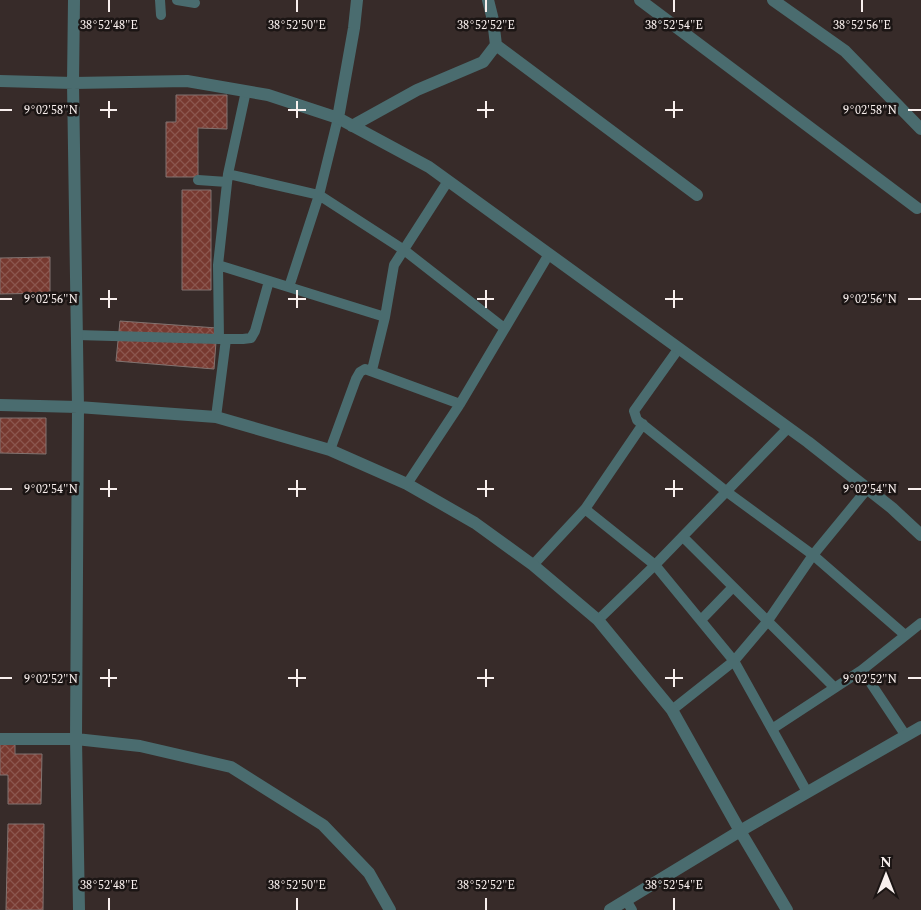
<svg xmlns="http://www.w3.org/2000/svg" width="921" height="910" viewBox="0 0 921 910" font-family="Spectral,serif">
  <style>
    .building { fill: url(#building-cross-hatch); stroke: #827370 }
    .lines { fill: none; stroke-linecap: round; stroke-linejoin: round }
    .lane { stroke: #4a6c6f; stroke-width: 10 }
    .street { stroke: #4a6c6f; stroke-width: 12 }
    .ticks { fill: none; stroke: #f9f0ee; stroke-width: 2 }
    .ticks-label { font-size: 12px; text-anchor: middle; fill: #f9f0ee; stroke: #1b1514; stroke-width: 5; stroke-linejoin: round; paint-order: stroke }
  </style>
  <defs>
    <pattern id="building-cross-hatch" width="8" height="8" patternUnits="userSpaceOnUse" patternTransform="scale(1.25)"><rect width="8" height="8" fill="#773930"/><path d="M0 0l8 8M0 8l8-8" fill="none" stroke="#8b564e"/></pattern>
  </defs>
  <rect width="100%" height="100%" fill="#372b29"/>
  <path class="building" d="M 176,95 L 227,95 L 227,129 L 198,128 L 198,177 L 166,177 L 166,122 L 176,122 Z
    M 182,190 L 211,190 L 211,290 L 182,290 Z
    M 50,257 L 50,293 L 0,294 L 0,258 Z
    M 120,321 L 217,328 L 214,369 L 116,361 Z
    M 0,418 L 46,418 L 46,454 L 0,453 Z
    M 0,744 L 15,744 L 15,754 L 42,754 L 41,804 L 8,804 L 8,775 L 0,775 Z
    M 8,824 L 44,824 L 43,910 L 6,910 Z"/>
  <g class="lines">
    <path class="lane" d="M 160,0 L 161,15
      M 177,0 L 195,3
      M 228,174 L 319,195 L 404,250 L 504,328
      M 198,180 L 227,182
      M 218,265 L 385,317
      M 289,287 L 319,195 L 338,118
      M 77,335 L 219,339 L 243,339 L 251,338 L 255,331 L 269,281
      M 219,339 L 218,265 L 228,174 L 246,91
      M 679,348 L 634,411 L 637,420 L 727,492 L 813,555 L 905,635
      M 372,370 L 385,317 L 394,265 L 448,181
      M 216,417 L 226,339
      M 330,450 L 356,379 L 360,372 L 365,369 L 460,404
      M 407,484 L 460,404 L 549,254
      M 585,509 L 655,565 L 734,661 L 807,792
      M 683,537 L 834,687
      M 533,565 L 585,509 L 643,424
      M 598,620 L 655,565 L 788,428
      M 701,620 L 733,587
      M 862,670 L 906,736
      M 672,710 L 734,661 L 767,622 L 813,555 L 868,488
      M 772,729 L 862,670 L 921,623
      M 626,900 L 632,910"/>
    <path class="street" d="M 640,0 L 917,208
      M 773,0 L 845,51 L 921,129
      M 496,45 L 697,195
      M 0,81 L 73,83 L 74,0
      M 338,118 L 354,28 L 357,0
      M 352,126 L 417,90 L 483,62 L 496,45 L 493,20 L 488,0
      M 0,405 L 78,407 L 216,417 L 330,450 L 407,484 L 475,523 L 533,565 L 598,620 L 672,710 L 740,831 L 787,910
      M 0,739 L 76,739 L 79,910
      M 390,910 L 369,873 L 323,825 L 231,767 L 140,746 L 76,739 L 78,407 L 73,83 L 187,81 L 268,95 L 338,118 L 429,167 L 808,442 L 892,508 L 921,535
      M 610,910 L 740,831 L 921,727"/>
  </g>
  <path class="ticks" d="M 109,0 L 109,12M 297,0 L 297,12M 486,0 L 486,12M 674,0 L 674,12M 862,0 L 862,12M 109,101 L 109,118M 297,101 L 297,118M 486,101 L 486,118M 674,101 L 674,118M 0,110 L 12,110M 100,110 L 117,110M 288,110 L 306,110M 477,110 L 494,110M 665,110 L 683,110M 908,110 L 921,110M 109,290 L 109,308M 297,290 L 297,308M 486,290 L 486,308M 674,290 L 674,308M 0,299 L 12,299M 100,299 L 117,299M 288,299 L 306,299M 477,299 L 494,299M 665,299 L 683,299M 908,299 L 921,299M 109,480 L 109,497M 297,480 L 297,497M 486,480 L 486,497M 674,480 L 674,497M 0,489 L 12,489M 100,489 L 117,489M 288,489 L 306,489M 477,489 L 494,489M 665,489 L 683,489M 908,489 L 921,489M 109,669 L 109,687M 297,669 L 297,687M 486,669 L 486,687M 674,669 L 674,687M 0,678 L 12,678M 100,678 L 117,678M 288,678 L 306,678M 477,678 L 494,678M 665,678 L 683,678M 908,678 L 921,678M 109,898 L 109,910M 297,898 L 297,910M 486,898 L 486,910M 674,898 L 674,910"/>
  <g class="ticks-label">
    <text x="109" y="29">38°52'48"E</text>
    <text x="297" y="29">38°52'50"E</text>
    <text x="486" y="29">38°52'52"E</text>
    <text x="674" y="29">38°52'54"E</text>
    <text x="862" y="29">38°52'56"E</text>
    <text x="51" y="114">9°02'58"N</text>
    <text x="870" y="114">9°02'58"N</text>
    <text x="51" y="303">9°02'56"N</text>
    <text x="870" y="303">9°02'56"N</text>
    <text x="51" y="493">9°02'54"N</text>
    <text x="870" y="493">9°02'54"N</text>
    <text x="51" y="683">9°02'52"N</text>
    <text x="870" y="683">9°02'52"N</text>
    <text x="109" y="889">38°52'48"E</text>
    <text x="297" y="889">38°52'50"E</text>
    <text x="486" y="889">38°52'52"E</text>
    <text x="674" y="889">38°52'54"E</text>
  </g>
  <g transform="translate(886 875)" stroke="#1b1514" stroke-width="4" paint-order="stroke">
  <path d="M0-4L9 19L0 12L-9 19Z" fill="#f9f0ee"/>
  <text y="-8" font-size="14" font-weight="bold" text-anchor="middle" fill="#f9f0ee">N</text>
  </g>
</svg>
